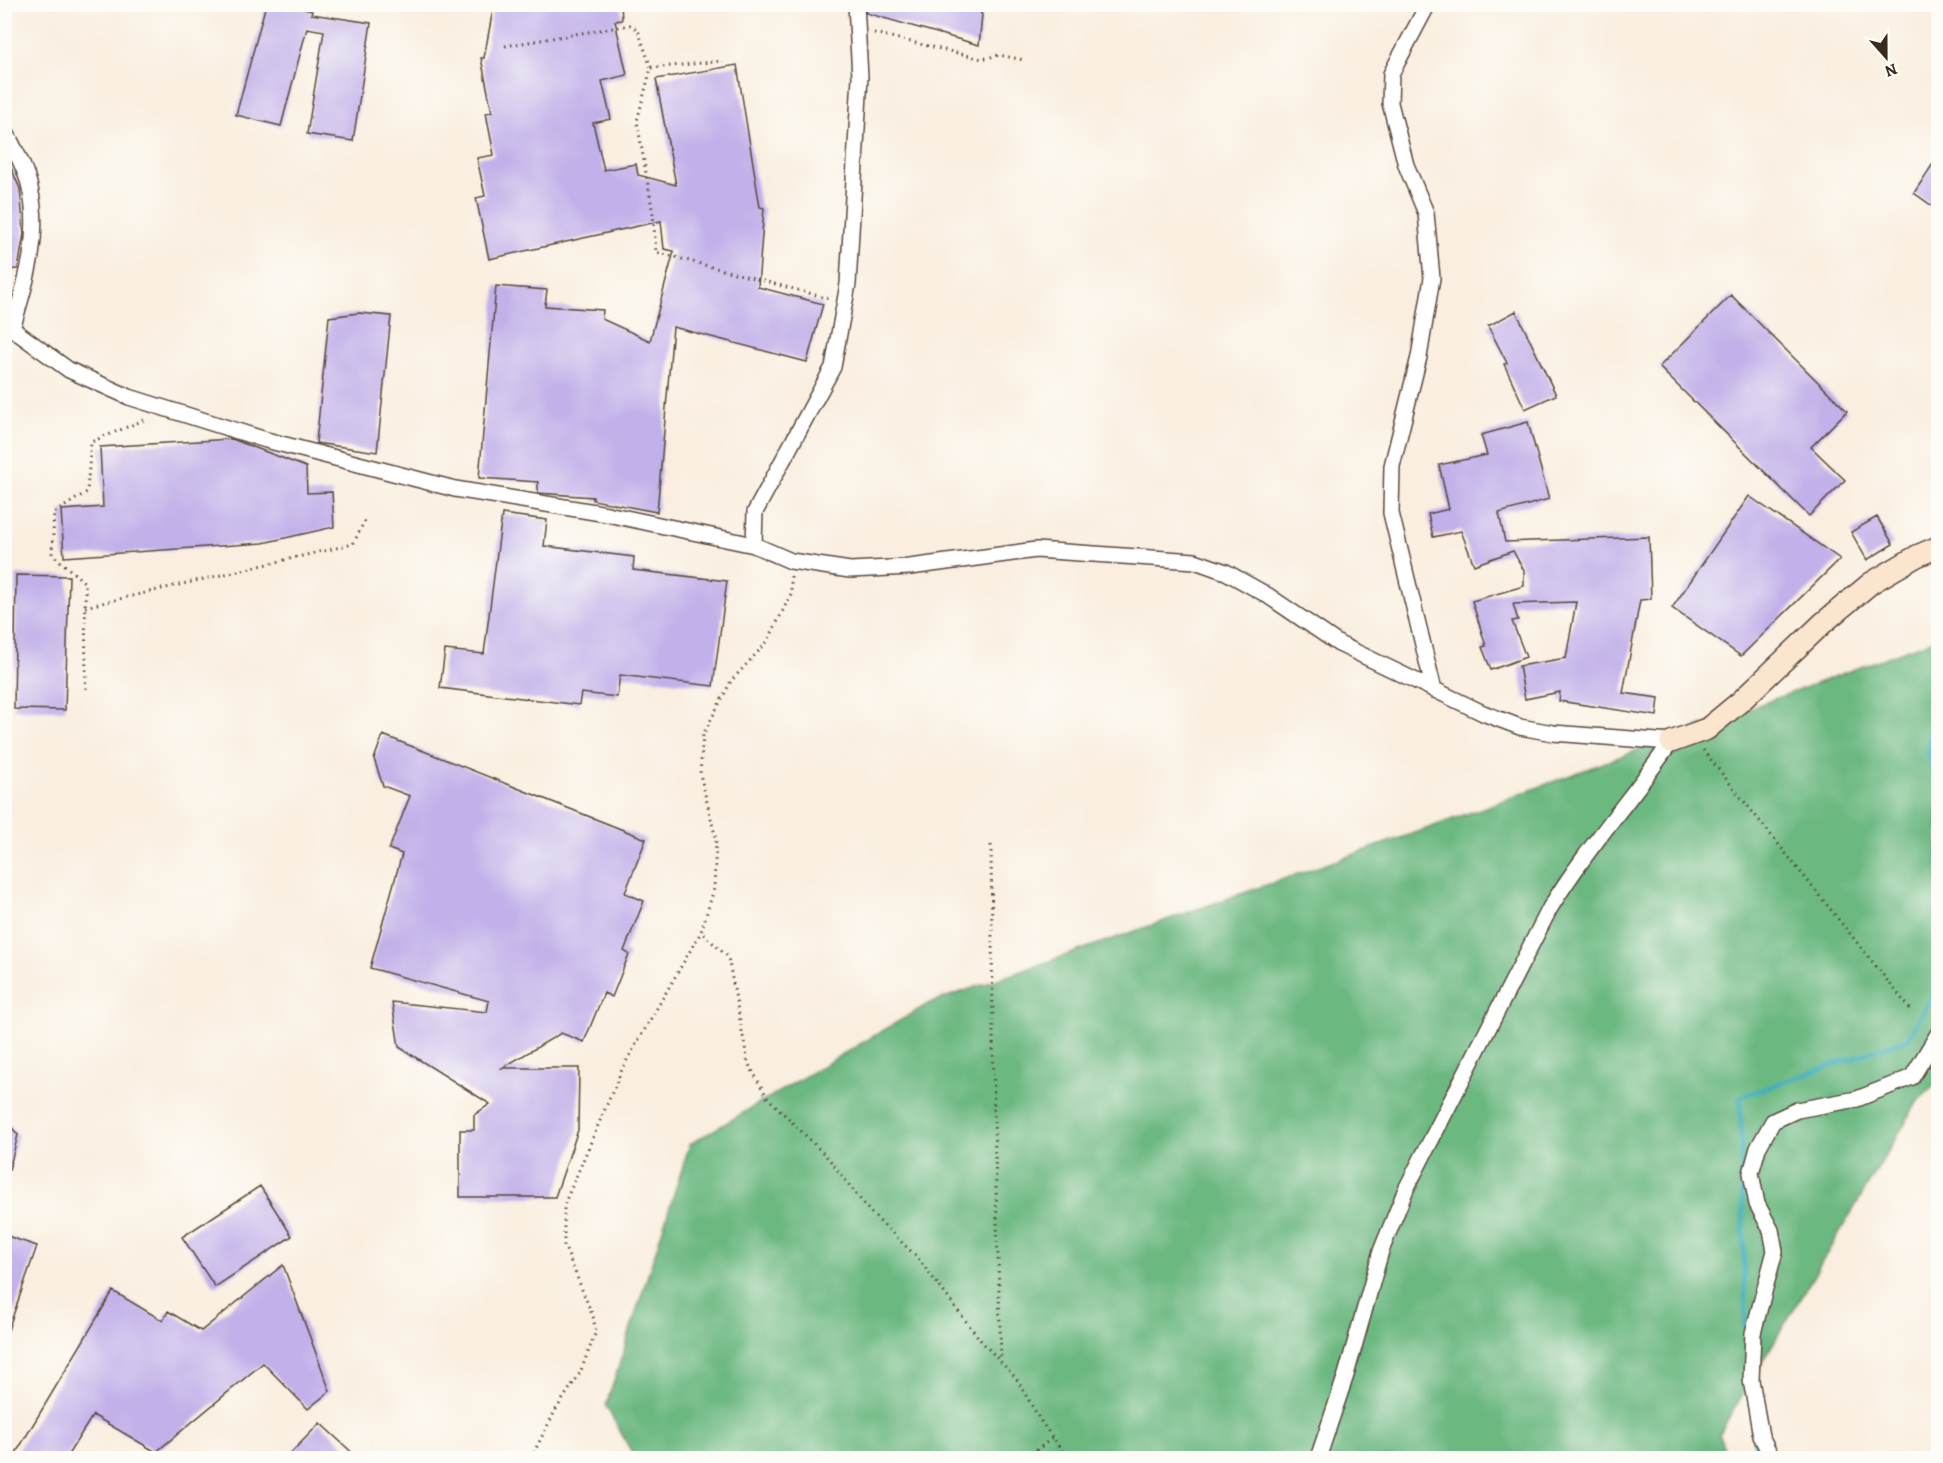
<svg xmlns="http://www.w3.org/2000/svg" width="1943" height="1463" viewBox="0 0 1943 1463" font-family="Alegreya,serif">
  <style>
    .forest { fill: #6cb881; stroke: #547150; stroke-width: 1.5 }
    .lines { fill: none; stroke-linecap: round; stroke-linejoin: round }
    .stream { stroke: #3eaeb9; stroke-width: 5 }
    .building { fill: #c1b0e9 }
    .street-casing { stroke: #58473b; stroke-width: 18 }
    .secondary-casing { stroke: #58473b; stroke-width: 24 }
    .path { stroke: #58473b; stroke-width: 3; stroke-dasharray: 1.5 4.5; stroke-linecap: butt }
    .street { stroke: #fff; stroke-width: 15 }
    .secondary { stroke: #fce5cf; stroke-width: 21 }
  </style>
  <rect width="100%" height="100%" fill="#fdfcf7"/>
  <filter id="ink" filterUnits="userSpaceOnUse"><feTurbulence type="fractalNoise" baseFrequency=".0167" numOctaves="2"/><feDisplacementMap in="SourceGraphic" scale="12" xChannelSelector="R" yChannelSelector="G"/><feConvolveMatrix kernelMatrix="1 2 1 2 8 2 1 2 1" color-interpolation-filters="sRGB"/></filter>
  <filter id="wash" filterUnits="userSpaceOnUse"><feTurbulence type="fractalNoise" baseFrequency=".008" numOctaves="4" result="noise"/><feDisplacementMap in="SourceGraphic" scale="24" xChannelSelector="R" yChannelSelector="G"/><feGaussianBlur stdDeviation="1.35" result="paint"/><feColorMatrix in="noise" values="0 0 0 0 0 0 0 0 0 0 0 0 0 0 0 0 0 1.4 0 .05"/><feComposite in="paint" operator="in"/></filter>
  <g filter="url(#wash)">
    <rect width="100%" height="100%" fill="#f9eedf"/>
    <path class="forest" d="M 1938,638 L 1938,1082 L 1918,1101 L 1719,1434 L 1727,1458 L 635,1458 L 606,1406 L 690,1144 L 930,1003 L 1429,828 Z"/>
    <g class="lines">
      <path class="stream" d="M 1938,678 L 1928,751 L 1938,788
        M 1746,1341 L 1740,1097 L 1908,1039 L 1938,986
        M 1753,1431 L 1758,1458"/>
    </g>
    <g id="blocks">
      <path class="building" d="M 266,4 L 286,4 L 312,11 L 311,14 L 371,23 L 353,141 L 307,134 L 324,31 L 307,28 L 281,126 L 236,115 Z
        M 494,4 L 621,4 L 622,20 L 615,21 L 627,75 L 602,81 L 611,119 L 593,123 L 604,170 L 636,164 L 638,175 L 676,185 L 656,79 L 737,65 L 760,207 L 764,208 L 758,287 L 823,304 L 807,362 L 673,327 L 657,512 L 593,500 L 593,497 L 538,493 L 538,482 L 479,478 L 496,286 L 547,290 L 545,306 L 603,310 L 602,319 L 650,341 L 674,251 L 664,249 L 661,221 L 489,259 L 476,198 L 485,196 L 477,158 L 494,155 L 486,113 L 492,112 L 481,58 L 484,58 Z
        M 866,4 L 975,4 L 982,15 L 979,45 L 866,13 Z
        M 4,151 L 20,189 L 24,234 L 18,269 L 4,270 Z
        M 1938,156 L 1938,210 L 1914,193 Z
        M 1731,295 L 1847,411 L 1811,447 L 1845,480 L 1809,516 L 1659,367 Z
        M 1516,311 L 1556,395 L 1525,409 L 1504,364 L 1507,363 L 1488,326 Z
        M 359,313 L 391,316 L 377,452 L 316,443 L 329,317 Z
        M 1528,422 L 1549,499 L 1499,513 L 1505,542 L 1649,537 L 1651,599 L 1640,600 L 1623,693 L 1659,698 L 1657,716 L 1559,701 L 1560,692 L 1525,699 L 1519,666 L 1566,658 L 1576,602 L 1513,604 L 1518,620 L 1512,621 L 1526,657 L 1491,670 L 1482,647 L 1486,646 L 1472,601 L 1524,586 L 1524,571 L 1513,551 L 1474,565 L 1461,531 L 1433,537 L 1428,514 L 1449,509 L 1439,465 L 1487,455 L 1481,435 Z
        M 232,439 L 306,467 L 307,493 L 332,492 L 334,527 L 263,543 L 64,557 L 61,510 L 103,507 L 100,447 Z
        M 1749,496 L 1840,559 L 1741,656 L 1672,608 Z
        M 502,514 L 547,520 L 544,546 L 634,557 L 633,570 L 727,581 L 713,686 L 620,675 L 617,697 L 581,693 L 579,705 L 440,688 L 445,650 L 484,654 Z
        M 1877,517 L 1893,544 L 1867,560 L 1851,532 Z
        M 16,575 L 69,576 L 65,710 L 14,709 Z
        M 383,735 L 646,839 L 625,893 L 644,901 L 624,951 L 629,954 L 612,997 L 604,993 L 584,1042 L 561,1033 L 502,1068 L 579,1068 L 578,1130 L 555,1197 L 460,1197 L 460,1130 L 474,1130 L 474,1115 L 490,1104 L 399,1047 L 392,1002 L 487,1012 L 489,1001 L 370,968 L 402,854 L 389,849 L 410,796 L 383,786 L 374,759 Z
        M 4,1118 L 18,1135 L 9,1170 L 4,1169 Z
        M 260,1186 L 292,1236 L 215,1287 L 182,1237 Z
        M 4,1235 L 37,1246 L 7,1333 L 4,1333 Z
        M 283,1265 L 330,1391 L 308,1409 L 263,1363 L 156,1452 L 93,1415 L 66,1458 L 13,1458 L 113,1291 L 163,1321 L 168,1311 L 201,1331 Z
        M 320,1423 L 358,1458 L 286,1458 Z"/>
    </g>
  </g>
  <g filter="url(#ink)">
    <use href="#blocks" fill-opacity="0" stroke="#58473b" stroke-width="1.5"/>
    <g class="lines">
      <defs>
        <path id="street" d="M 1428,4 L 1391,74 L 1390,103 L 1406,165 L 1426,213 L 1432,278 L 1419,357 L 1392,466 L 1391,513 L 1434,690
          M 4,128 C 13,147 26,168 30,188 C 41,238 26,282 12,329
          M 4,323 L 69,370 L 129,397 L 266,440 L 455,489 L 607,514 L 754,545 L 791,561 L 850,570 L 910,567 L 1036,550 L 1195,561 L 1226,572 L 1267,595 L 1339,644 L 1483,713 L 1520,727 L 1553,733 L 1671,742
          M 754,545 L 755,512 L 833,367 L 848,284 L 860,77 L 856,4
          M 1318,1458 L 1346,1375 L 1381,1251 L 1406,1189 L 1550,908 C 1586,849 1632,798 1671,742
          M 1772,1458 L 1761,1436 L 1751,1380 L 1753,1333 L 1775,1251 L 1771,1230 L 1757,1204 L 1751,1173 L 1758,1148 L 1773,1121 L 1797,1110 L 1857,1099 L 1912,1077 L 1938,1034"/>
        <path id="secondary" d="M 1671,742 L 1707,729 L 1741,701 L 1823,623 L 1871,583 L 1917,556 L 1938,547"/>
      </defs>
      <use href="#street" class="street-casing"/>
      <use href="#secondary" class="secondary-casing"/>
      <path class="path" d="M 874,33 L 982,59 L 999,55 L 1024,60
        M 505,46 L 630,25 L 638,30 L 651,68 L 637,121 L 653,214 L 656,252 L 831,299
        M 651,68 L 723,61
        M 791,576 L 791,594 L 768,641 L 731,681 L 703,735 L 700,774 L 716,839 L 714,889 L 701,932 L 728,957 L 748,1063 L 767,1097 L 829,1159 L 870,1212 L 916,1256 L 982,1342 L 1016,1378 L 1040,1420 L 1067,1458
        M 85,607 L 353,544 L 366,518
        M 86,689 L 85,583 L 52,554 L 54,513 L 87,492 L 91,442 L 144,420
        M 1703,750 L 1911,1010
        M 991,845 L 994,1119 L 1001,1360
        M 531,1458 L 555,1411 L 580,1373 L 595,1334 L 594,1319 L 564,1245 L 564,1205 L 623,1067 L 701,932
        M 1027,1458 L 1052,1438"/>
      <use href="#street" class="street"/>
      <use href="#secondary" class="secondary"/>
    </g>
  </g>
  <rect width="1943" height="1463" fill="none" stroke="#fdfcf7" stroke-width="24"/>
  <g transform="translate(1886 57) rotate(159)" stroke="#fdfcf7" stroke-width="4.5" paint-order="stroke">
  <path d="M0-4.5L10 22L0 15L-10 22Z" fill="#3b2a1e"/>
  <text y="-9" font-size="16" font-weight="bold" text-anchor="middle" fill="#3b2a1e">N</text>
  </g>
</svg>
